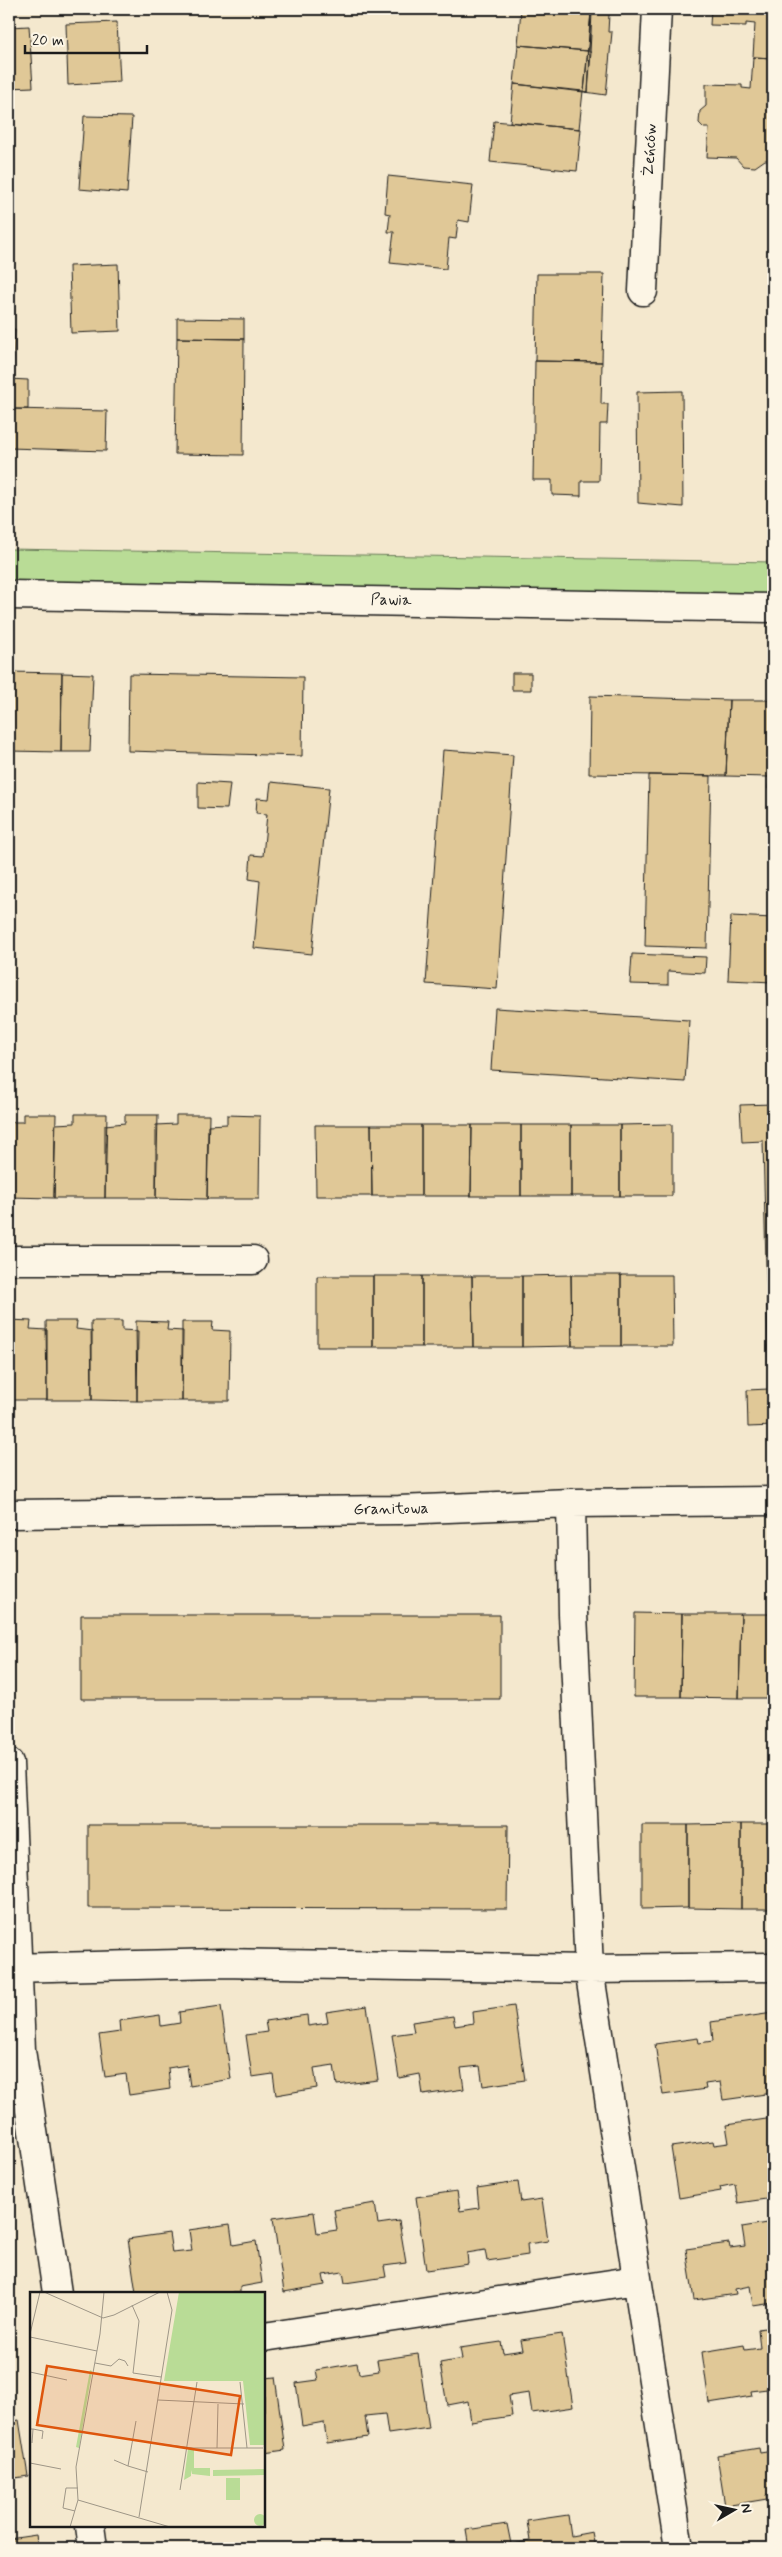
<svg xmlns="http://www.w3.org/2000/svg" width="782" height="2557" viewBox="0 0 782 2557" font-family="Mynerve,sans-serif">
  <style>
    .green { fill: #b9dc96; stroke: #6a7c59 }
    .building { fill: #e0c897; stroke: #1c1c1c }
    .lines { fill: none; stroke-linecap: round; stroke-linejoin: round }
    .minor-casing { stroke: #1c1c1c; stroke-width: 31 }
    .minor { stroke: #fcf5e5; stroke-width: 28 }
    .labels { text-anchor: middle; dominant-baseline: central; stroke-width: 5; stroke-linejoin: round; paint-order: stroke }
    .street-label { font-size: 16px; fill: #1c1c1c; stroke: #fcf5e5 }
    .inset-road { fill: none; stroke: #9e9687; stroke-width: 1 }
    .view { fill: #de560d; fill-opacity: 0.15; stroke: #de560d; stroke-width: 2.5 }
    .inset-edge { fill: none; stroke: #1c1c1c; stroke-width: 2.5 }
  </style>
  <rect width="100%" height="100%" fill="#f4e8ce"/>
  <filter id="ink" filterUnits="userSpaceOnUse"><feTurbulence type="fractalNoise" baseFrequency=".02" numOctaves="2"/><feDisplacementMap in="SourceGraphic" scale="10" xChannelSelector="R" yChannelSelector="G"/><feConvolveMatrix kernelMatrix="1 2 1 2 8 2 1 2 1" color-interpolation-filters="sRGB"/></filter>
  <g filter="url(#ink)">
    <path class="green" d="M 9,549 L 773,562 L 773,595 L 9,581 Z"/>
    <path class="building" d="M 521,9 L 591,12 L 588,51 L 518,45 Z
      M 547,9 L 592,9 L 592,13 Z
      M 711,9 L 773,9 L 773,58 L 753,57 L 755,24 L 746,23 L 746,26 L 710,25 Z
      M 591,12 L 589,52 L 591,52 L 588,92 L 584,92 Z
      M 592,13 L 609,14 L 608,32 L 612,32 L 606,95 L 585,92 L 588,92 Z
      M 117,22 L 120,82 L 68,85 L 66,24 Z
      M 29,26 L 33,87 L 9,88 L 9,27 Z
      M 518,45 L 588,51 L 584,92 L 514,84 Z
      M 753,57 L 773,58 L 773,160 L 765,160 L 755,167 L 743,166 L 736,158 L 707,157 L 709,128 L 704,128 L 699,123 L 700,111 L 706,106 L 706,84 L 742,85 L 742,88 L 751,89 Z
      M 514,84 L 583,91 L 579,129 L 510,122 Z
      M 84,116 L 132,117 L 127,193 L 79,189 Z
      M 494,121 L 581,129 L 577,171 L 490,162 Z
      M 388,176 L 473,185 L 469,222 L 458,220 L 456,239 L 449,238 L 446,269 L 390,263 L 394,232 L 388,232 L 390,214 L 385,213 Z
      M 118,264 L 120,331 L 71,333 L 69,266 Z
      M 537,274 L 604,274 L 602,362 L 535,361 Z
      M 177,318 L 244,319 L 244,339 L 177,338 Z
      M 9,329 L 15,329 L 13,371 L 9,371 Z
      M 177,338 L 244,339 L 243,455 L 175,454 Z
      M 535,361 L 602,362 L 601,404 L 608,404 L 607,424 L 600,424 L 599,481 L 581,481 L 581,496 L 552,495 L 552,480 L 533,480 Z
      M 9,379 L 28,380 L 28,409 L 10,409 L 9,413 Z
      M 682,391 L 683,507 L 638,503 L 637,392 Z
      M 10,409 L 107,411 L 106,451 L 9,448 Z
      M 9,672 L 62,673 L 61,752 L 9,751 Z
      M 62,673 L 93,674 L 90,752 L 61,752 Z
      M 512,673 L 531,673 L 531,690 L 512,690 Z
      M 129,674 L 303,677 L 302,756 L 128,751 Z
      M 590,696 L 729,700 L 726,776 L 589,774 Z
      M 729,700 L 773,700 L 773,789 L 768,789 L 769,777 L 726,776 Z
      M 443,750 L 513,755 L 497,989 L 426,984 Z
      M 649,775 L 711,776 L 707,948 L 645,946 Z
      M 198,782 L 230,784 L 227,809 L 198,808 Z
      M 271,782 L 329,788 L 312,954 L 254,948 L 260,881 L 249,879 L 251,855 L 263,856 L 267,814 L 256,813 L 257,798 L 269,799 Z
      M 731,916 L 773,918 L 773,982 L 728,980 Z
      M 632,954 L 706,957 L 705,973 L 668,971 L 668,985 L 630,984 Z
      M 495,1008 L 689,1020 L 685,1082 L 491,1070 Z
      M 773,1104 L 773,1426 L 748,1427 L 747,1390 L 769,1389 L 763,1141 L 742,1142 L 740,1105 Z
      M 23,1114 L 56,1114 L 54,1198 L 9,1197 L 9,1122 L 23,1122 Z
      M 75,1114 L 107,1114 L 105,1198 L 54,1198 L 55,1124 L 75,1123 Z
      M 125,1115 L 158,1115 L 156,1198 L 105,1198 L 105,1125 L 125,1123 Z
      M 176,1115 L 209,1115 L 207,1199 L 156,1198 L 156,1125 L 176,1124 Z
      M 227,1115 L 260,1116 L 259,1199 L 207,1199 L 208,1125 L 227,1124 Z
      M 672,1124 L 672,1196 L 620,1196 L 620,1125 Z
      M 315,1125 L 371,1125 L 372,1196 L 316,1196 Z
      M 371,1125 L 421,1125 L 421,1196 L 372,1196 Z
      M 421,1125 L 472,1125 L 471,1196 L 421,1196 Z
      M 472,1125 L 521,1125 L 521,1196 L 471,1196 Z
      M 521,1125 L 571,1125 L 571,1196 L 521,1196 Z
      M 571,1125 L 620,1125 L 620,1196 L 571,1196 Z
      M 571,1275 L 572,1346 L 522,1347 L 522,1276 Z
      M 571,1275 L 621,1275 L 621,1346 L 572,1346 Z
      M 621,1275 L 672,1275 L 673,1346 L 621,1346 Z
      M 317,1276 L 373,1276 L 373,1347 L 317,1347 Z
      M 373,1276 L 422,1276 L 422,1347 L 373,1347 Z
      M 422,1276 L 472,1276 L 473,1347 L 422,1347 Z
      M 472,1276 L 522,1276 L 522,1347 L 473,1347 Z
      M 9,1320 L 31,1321 L 30,1329 L 47,1330 L 47,1400 L 9,1400 Z
      M 46,1321 L 77,1321 L 76,1329 L 92,1331 L 92,1400 L 47,1400 Z
      M 91,1321 L 122,1321 L 122,1330 L 138,1331 L 137,1401 L 92,1400 Z
      M 136,1321 L 168,1322 L 167,1330 L 183,1331 L 182,1401 L 137,1401 Z
      M 182,1322 L 213,1322 L 212,1330 L 230,1331 L 229,1401 L 182,1401 Z
      M 635,1613 L 682,1614 L 681,1697 L 634,1697 Z
      M 682,1614 L 741,1614 L 739,1698 L 681,1697 Z
      M 741,1614 L 773,1614 L 773,1698 L 739,1698 Z
      M 81,1615 L 500,1615 L 500,1699 L 81,1699 Z
      M 741,1824 L 773,1824 L 773,1909 L 741,1909 Z
      M 741,1824 L 741,1909 L 688,1908 L 688,1825 Z
      M 88,1825 L 508,1825 L 507,1909 L 88,1908 Z
      M 642,1825 L 688,1825 L 688,1908 L 642,1909 Z
      M 221,2006 L 231,2079 L 190,2086 L 187,2065 L 168,2068 L 170,2089 L 129,2095 L 126,2074 L 105,2077 L 99,2035 L 120,2032 L 119,2021 L 160,2015 L 161,2026 L 180,2023 L 179,2012 Z
      M 367,2006 L 378,2080 L 337,2085 L 334,2065 L 314,2068 L 317,2088 L 276,2095 L 273,2074 L 252,2077 L 246,2035 L 267,2032 L 265,2021 L 307,2015 L 308,2026 L 328,2023 L 326,2012 Z
      M 514,2006 L 525,2080 L 483,2086 L 480,2066 L 461,2068 L 464,2089 L 423,2095 L 420,2074 L 399,2078 L 392,2035 L 414,2032 L 412,2022 L 453,2016 L 455,2026 L 474,2023 L 473,2012 Z
      M 773,2013 L 773,2093 L 723,2100 L 720,2082 L 705,2084 L 706,2089 L 663,2095 L 655,2044 L 698,2038 L 699,2043 L 713,2041 L 711,2022 Z
      M 773,2118 L 773,2198 L 738,2203 L 735,2184 L 720,2187 L 721,2191 L 679,2198 L 671,2147 L 713,2141 L 714,2145 L 729,2143 L 726,2125 Z
      M 518,2182 L 521,2202 L 542,2199 L 548,2241 L 527,2244 L 528,2255 L 487,2261 L 485,2250 L 467,2253 L 468,2264 L 426,2270 L 416,2197 L 457,2191 L 460,2211 L 479,2208 L 477,2188 Z
      M 375,2203 L 378,2224 L 399,2221 L 406,2263 L 384,2266 L 386,2277 L 345,2283 L 343,2272 L 323,2275 L 325,2285 L 284,2292 L 273,2218 L 314,2212 L 317,2233 L 337,2230 L 334,2210 Z
      M 773,2222 L 773,2303 L 753,2306 L 750,2286 L 735,2289 L 736,2294 L 694,2300 L 686,2249 L 729,2243 L 730,2248 L 745,2246 L 742,2227 Z
      M 230,2224 L 233,2245 L 256,2241 L 262,2283 L 240,2287 L 240,2293 L 136,2293 L 128,2239 L 169,2233 L 172,2253 L 192,2251 L 189,2230 Z
      M 773,2327 L 773,2407 L 769,2408 L 767,2389 L 751,2391 L 752,2396 L 709,2403 L 702,2352 L 744,2345 L 745,2350 L 760,2348 L 758,2329 Z
      M 562,2334 L 573,2407 L 532,2413 L 529,2393 L 509,2396 L 512,2416 L 471,2422 L 468,2401 L 447,2405 L 440,2363 L 462,2359 L 460,2348 L 501,2342 L 503,2353 L 523,2350 L 521,2340 Z
      M 418,2354 L 429,2428 L 388,2434 L 385,2414 L 365,2416 L 368,2437 L 327,2443 L 324,2422 L 302,2426 L 296,2383 L 318,2380 L 316,2370 L 357,2363 L 359,2374 L 379,2371 L 377,2360 Z
      M 275,2377 L 285,2450 L 264,2453 L 264,2378 Z
      M 19,2420 L 28,2476 L 9,2479 L 9,2422 Z
      M 759,2448 L 760,2453 L 773,2451 L 773,2494 L 766,2495 L 767,2499 L 725,2506 L 717,2455 Z
      M 568,2515 L 571,2536 L 592,2532 L 595,2548 L 469,2548 L 466,2530 L 507,2524 L 511,2544 L 530,2541 L 527,2521 Z
      M 36,2535 L 38,2548 L 9,2548 L 9,2539 Z"/>
    <g class="lines">
      <defs>
        <path id="minor" d="M 643,291 L 657,9
          M 9,595 L 773,608
          M 9,1260 L 253,1260
          M 571,1503 L 573,1614 L 589,1969 L 679,2548
          M 9,1514 L 399,1510 L 571,1503 L 773,1501
          M 9,1763 L 21,2050 L 57,2293
          M 9,1968 L 221,1963 L 589,1969 L 773,1967
          M 264,2337 L 637,2280
          M 90,2526 L 93,2548"/>
      </defs>
      <use href="#minor" class="minor-casing"/>
      <use href="#minor" class="minor"/>
    </g>
  </g>
  <g class="labels">
    <g class="street-label">
      <text transform="translate(650 150) rotate(-87)">Żeńców</text>
      <text transform="translate(391 600) rotate(1)">Pawia</text>
      <text transform="translate(391 1509) rotate(-1)">Granitowa</text>
    </g>
  </g>
  <g transform="translate(30 2292)">
    <rect width="235" height="235" fill="#f4e8ce"/>
    <path d="M 149,0 L 235,0 L 235,153 L 220,153 L 213,89 L 134,89 ZM 60,78 L 62,79 L 49,156 L 46,155 ZM 158,157 L 164,157 L 164,176 L 180,176 L 180,184 L 162,182 L 161,178 L 161,184 L 154,188 ZM 235,177 L 235,183 L 183,184 L 183,178 ZM 196,186 L 210,186 L 210,208 L 196,208 ZM224 228a6 6 0 1 1 12 0a6 6 0 1 1-12 0Z" fill="#b9dc96"/>
    <path class="inset-road" d="M 14,0 L 73,26 L 84,23 L 130,0M 102,13 L 109,29 L 103,81 L 131,85M 0,42 L 10,0M 0,45 L 67,59M 65,71 L 81,74 L 89,67 L 95,69 L 98,74M 0,80 L 37,88M 210,90 L 217,156M 128,108 L 214,112M 106,129 L 98,174 L 118,180M 0,137 L 3,137 L 2,151M 3,137 L 13,139 L 12,147M 122,151 L 163,156 L 233,156M 187,156 L 188,112M 84,168 L 98,174M 0,171 L 31,177M 150,198 L 167,90M 48,208 L 140,235M 45,219 L 33,216 L 36,196 L 48,196M 109,225 L 142,18 L 137,0M 40,235 L 48,208 L 46,175 L 70,42 L 74,0"/>
    <path class="view" d="M 17,74 L 210,104 L 201,163 L 7,133 Z"/>
    <rect width="235" height="235" class="inset-edge"/>
  </g>
  <rect width="782" height="2557" fill="none" stroke="#fcf5e5" stroke-width="30"/>
  <rect x="15" y="15" width="752" height="2527" fill="none" stroke="#1c1c1c" stroke-width="2" filter="url(#ink)"/>
  <g transform="translate(734 2510) rotate(81)" stroke="#fcf5e5" stroke-width="4" paint-order="stroke">
  <path d="M0-4L9 19L0 12L-9 19Z" fill="#1c1c1c"/>
  <text y="-8" font-size="14" font-weight="bold" text-anchor="middle" fill="#1c1c1c">N</text>
  </g>
  <path d="M25 45v8h122v-8" fill="none" stroke="#1c1c1c" stroke-width="2.5"/>
  <text x="32" y="45" font-size="15" fill="#1c1c1c" stroke="#fcf5e5" stroke-width="4" paint-order="stroke">20 m</text>
</svg>
